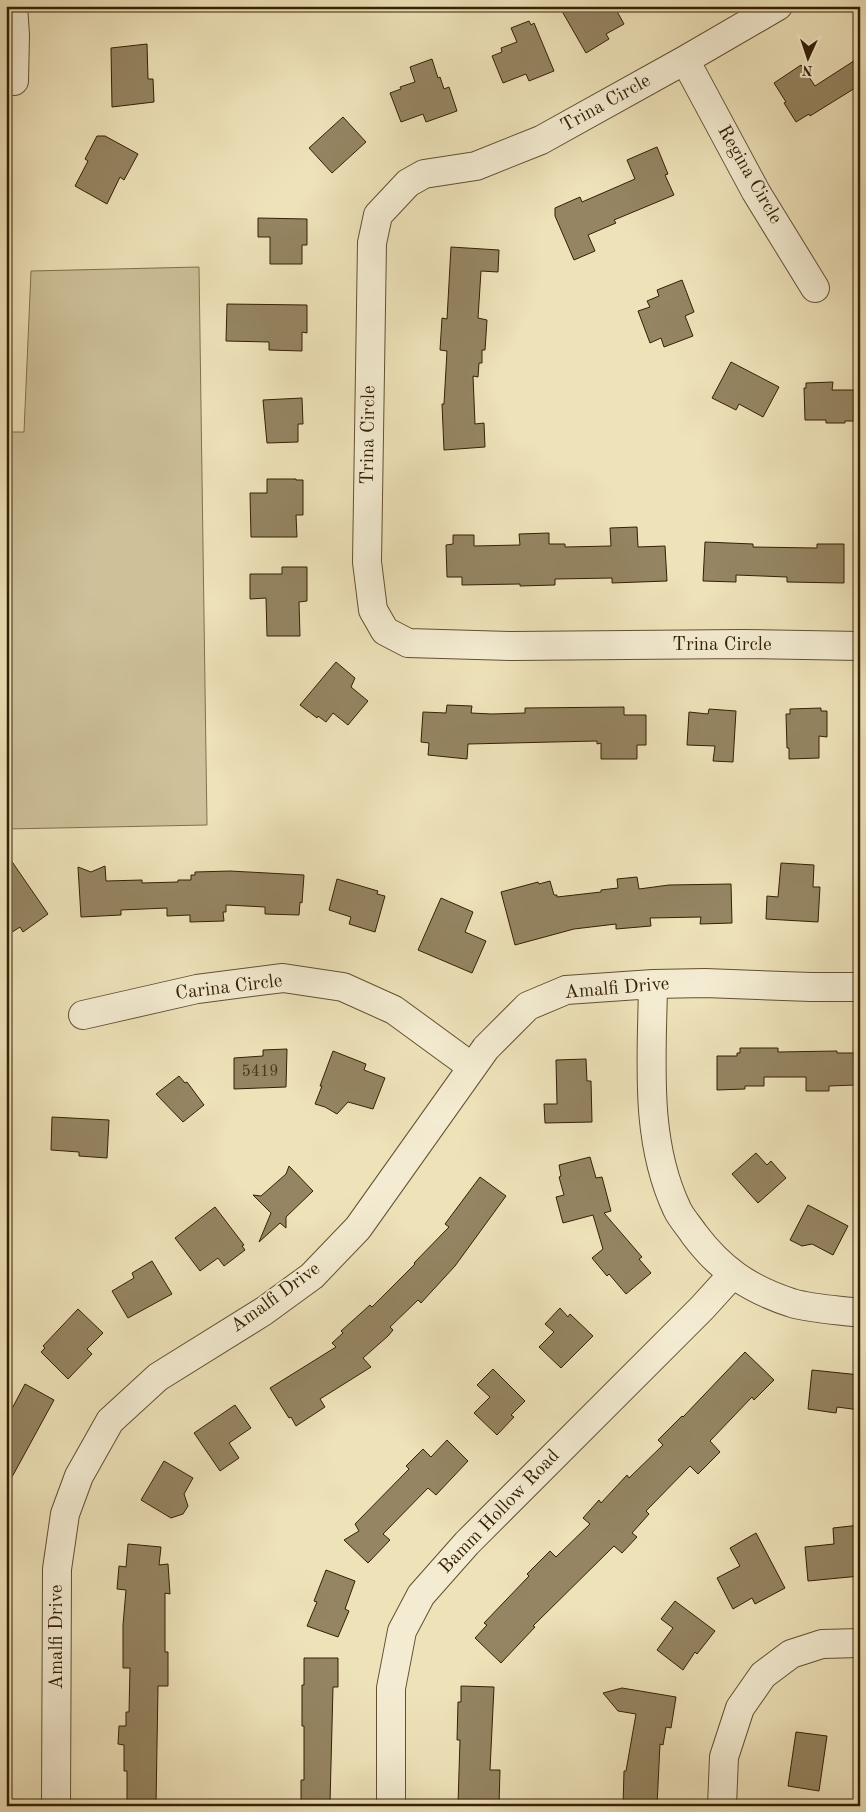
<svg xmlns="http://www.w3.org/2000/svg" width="866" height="1812" viewBox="0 0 866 1812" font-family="'Old Standard TT',serif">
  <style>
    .green { fill: #cec19a; stroke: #81704f }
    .building { fill: #958562; stroke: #342004 }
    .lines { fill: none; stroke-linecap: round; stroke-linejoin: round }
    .minor-casing { stroke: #625031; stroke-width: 30 }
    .minor { stroke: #f4ecd2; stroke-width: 28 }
    .labels { text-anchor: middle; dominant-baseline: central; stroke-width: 4; stroke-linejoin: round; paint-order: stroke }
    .number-label { font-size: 16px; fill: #4c391c }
    .street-label { font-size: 19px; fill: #342004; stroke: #f4ecd2 }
  </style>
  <rect width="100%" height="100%" fill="#eee2b9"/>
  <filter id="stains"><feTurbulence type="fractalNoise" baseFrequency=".004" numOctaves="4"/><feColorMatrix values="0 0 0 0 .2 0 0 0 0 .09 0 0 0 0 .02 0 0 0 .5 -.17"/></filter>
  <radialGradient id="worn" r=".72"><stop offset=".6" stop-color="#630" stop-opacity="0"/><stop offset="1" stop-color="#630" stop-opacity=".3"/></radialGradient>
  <path class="green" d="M 199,267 L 207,825 L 6,829 L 6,432 L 24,432 L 31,271 Z"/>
  <path class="building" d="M 559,6 L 614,6 L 624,24 L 606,34 L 609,39 L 586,53 Z
    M 529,21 L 531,25 L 534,23 L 554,71 L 529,81 L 526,74 L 503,83 L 492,56 L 502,52 L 501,48 L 517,42 L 511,28 Z
    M 147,44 L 148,79 L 153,79 L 154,102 L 112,107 L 111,48 Z
    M 860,57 L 860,85 L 810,116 L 809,114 L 796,122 L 784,103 L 786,102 L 774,83 L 801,65 L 815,86 Z
    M 432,59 L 438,78 L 440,77 L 444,89 L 449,87 L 457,111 L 426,122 L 423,114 L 401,122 L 390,93 L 401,89 L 400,87 L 415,82 L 410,67 Z
    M 343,117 L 366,142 L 332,173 L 309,148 Z
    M 97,136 L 105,136 L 138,154 L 124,180 L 120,177 L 107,204 L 75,186 L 88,161 L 85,159 Z
    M 657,147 L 668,174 L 665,175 L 674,195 L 614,220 L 616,223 L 588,235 L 595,251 L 574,260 L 555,216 L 555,208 L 580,197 L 582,202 L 635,179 L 627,160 Z
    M 258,218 L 307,219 L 307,245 L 302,245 L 302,264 L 270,264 L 270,237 L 258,237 Z
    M 451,247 L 499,250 L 498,272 L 481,271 L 478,318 L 487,320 L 485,350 L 482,350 L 482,363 L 479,363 L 478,377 L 473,376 L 475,424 L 484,423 L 485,447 L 444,450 L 442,404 L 444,404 L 447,351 L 440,350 L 442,318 L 447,319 Z
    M 682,280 L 694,312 L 685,316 L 693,336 L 664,347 L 661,338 L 650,343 L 638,311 L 650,307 L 647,301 L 659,296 L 657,290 Z
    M 227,304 L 307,305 L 307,333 L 302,332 L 302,351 L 269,350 L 269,342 L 226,341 Z
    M 731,362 L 779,387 L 763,417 L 739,404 L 736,410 L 712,398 Z
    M 833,382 L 832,390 L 854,390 L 854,421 L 845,421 L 845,423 L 826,423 L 826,420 L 805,420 L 804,388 L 806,388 L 806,383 Z
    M 302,398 L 303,424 L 298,424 L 298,442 L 267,443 L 263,400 Z
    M 267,479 L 296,479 L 296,480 L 303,480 L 303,515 L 296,515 L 297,537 L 251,537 L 250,493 L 267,493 Z
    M 637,527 L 638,547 L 665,546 L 667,581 L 612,583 L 612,578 L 555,579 L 555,585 L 520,586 L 520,584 L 462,585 L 462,577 L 447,577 L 446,545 L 453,544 L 453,535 L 474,535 L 474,546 L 520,545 L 519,534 L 549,533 L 549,544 L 565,544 L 565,547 L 611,546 L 610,528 Z
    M 705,542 L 753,544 L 753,547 L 817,548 L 817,544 L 844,544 L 844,583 L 787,582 L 787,577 L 736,575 L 736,582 L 703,581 Z
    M 282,567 L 307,567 L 307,601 L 299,602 L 300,636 L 267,636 L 266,598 L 250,599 L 250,574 L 282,574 Z
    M 336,662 L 355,678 L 351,687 L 368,701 L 348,725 L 333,713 L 326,722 L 318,716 L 317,718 L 300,705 Z
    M 447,705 L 472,706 L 471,713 L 492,714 L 525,713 L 525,708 L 624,707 L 624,715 L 646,715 L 646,745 L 637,745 L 637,759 L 601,759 L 601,743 L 597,744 L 597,741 L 468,744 L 467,759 L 428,755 L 429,743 L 421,742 L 423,712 L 446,713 Z
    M 821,708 L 821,711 L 827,711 L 827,737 L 819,736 L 819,758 L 789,759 L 789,748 L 787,748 L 786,714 L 790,714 L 790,709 Z
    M 709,709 L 736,711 L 733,762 L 713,761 L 715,746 L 687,745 L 689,712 L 708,714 Z
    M 6,853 L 48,914 L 23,932 L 20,927 L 6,936 Z
    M 781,863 L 814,865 L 813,887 L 820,887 L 818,922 L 766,919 L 767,896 L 778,897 Z
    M 105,866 L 106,881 L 142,880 L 142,883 L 178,882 L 178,880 L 191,880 L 191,875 L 195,875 L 195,872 L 230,871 L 304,875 L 302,903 L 300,902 L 299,915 L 265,914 L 265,907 L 226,905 L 226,912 L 223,912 L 224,921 L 190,922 L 190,915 L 167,916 L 167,908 L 121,910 L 121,915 L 81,917 L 78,867 L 91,872 Z
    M 637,877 L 639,889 L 669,885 L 731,884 L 732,923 L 700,924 L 701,917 L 650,918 L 651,926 L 616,929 L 616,924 L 574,929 L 515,945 L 501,892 L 538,882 L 539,884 L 550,881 L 554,895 L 557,895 L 557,897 L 601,892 L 601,890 L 618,888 L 617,879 Z
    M 337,879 L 378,891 L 377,894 L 385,896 L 375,932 L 349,924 L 351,917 L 329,910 Z
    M 441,898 L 473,912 L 465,932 L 486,941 L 472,973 L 418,950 Z
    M 740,1048 L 778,1048 L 778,1052 L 837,1051 L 837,1053 L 854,1053 L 855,1085 L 829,1086 L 829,1091 L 806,1091 L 806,1077 L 764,1077 L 764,1086 L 745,1086 L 745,1089 L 717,1090 L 717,1056 L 737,1056 L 737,1053 L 740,1053 Z
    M 287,1049 L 286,1087 L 234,1089 L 234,1058 L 263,1056 L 263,1050 Z
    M 333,1051 L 366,1064 L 364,1070 L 385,1078 L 373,1109 L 348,1102 L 337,1114 L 325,1107 L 315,1104 L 322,1086 L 320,1086 Z
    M 586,1059 L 587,1081 L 591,1081 L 592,1122 L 545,1123 L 544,1104 L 557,1104 L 556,1060 Z
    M 179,1076 L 185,1083 L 187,1082 L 204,1105 L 183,1122 L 156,1094 Z
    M 52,1117 L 109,1120 L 107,1158 L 79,1156 L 79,1152 L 51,1150 Z
    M 756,1153 L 767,1165 L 771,1161 L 786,1178 L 758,1203 L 732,1174 Z
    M 590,1157 L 596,1178 L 602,1177 L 611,1211 L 604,1213 L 642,1257 L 639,1259 L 651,1273 L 626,1294 L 609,1274 L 607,1276 L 592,1258 L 603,1249 L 593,1215 L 563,1223 L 556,1197 L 564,1195 L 559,1177 L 561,1176 L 559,1165 Z
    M 289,1166 L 313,1191 L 286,1217 L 286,1228 L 280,1223 L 259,1242 L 271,1213 L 253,1195 L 261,1196 L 286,1174 Z
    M 480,1177 L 506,1196 L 455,1266 L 421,1303 L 418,1300 L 390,1327 L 393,1330 L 388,1336 L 363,1358 L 371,1367 L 320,1399 L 325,1407 L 296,1426 L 291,1417 L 289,1418 L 270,1388 L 336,1347 L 332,1343 L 343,1333 L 341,1331 L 370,1305 L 372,1307 L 415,1264 L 414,1263 L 449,1227 L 445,1224 Z
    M 808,1205 L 848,1226 L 833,1255 L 812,1244 L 802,1246 L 790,1240 Z
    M 215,1207 L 244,1245 L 242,1246 L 245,1250 L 224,1266 L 218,1258 L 200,1271 L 175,1238 Z
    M 152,1261 L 172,1294 L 128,1318 L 112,1291 L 134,1278 L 132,1273 Z
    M 560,1308 L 568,1317 L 570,1314 L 593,1336 L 561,1368 L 539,1347 L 554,1332 L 545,1324 Z
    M 78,1309 L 103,1333 L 87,1349 L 92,1354 L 68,1379 L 41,1352 L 45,1348 L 43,1346 Z
    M 745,1352 L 774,1380 L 754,1400 L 752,1397 L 710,1441 L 720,1452 L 698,1474 L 690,1466 L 646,1511 L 649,1514 L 632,1533 L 637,1537 L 622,1553 L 614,1546 L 533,1626 L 535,1627 L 501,1663 L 475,1638 L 487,1625 L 484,1623 L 529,1576 L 527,1574 L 550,1551 L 556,1557 L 590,1524 L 583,1518 L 599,1500 L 601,1503 L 627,1475 L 629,1478 L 663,1445 L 658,1440 L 682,1416 L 683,1417 Z
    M 493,1369 L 525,1401 L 511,1415 L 514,1417 L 497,1435 L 474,1413 L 490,1397 L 477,1385 Z
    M 812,1370 L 860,1375 L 860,1410 L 837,1407 L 836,1413 L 808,1409 Z
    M 25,1384 L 54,1400 L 6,1488 L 6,1420 Z
    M 235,1405 L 251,1428 L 229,1443 L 239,1458 L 220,1471 L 194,1433 Z
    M 447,1440 L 468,1461 L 436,1495 L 428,1488 L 383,1534 L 390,1540 L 368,1563 L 344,1540 L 359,1531 L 355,1524 L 409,1469 L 406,1466 L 423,1449 L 431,1457 Z
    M 164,1461 L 193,1478 L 184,1494 L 188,1506 L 183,1514 L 171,1518 L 141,1500 Z
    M 860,1525 L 860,1576 L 808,1581 L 805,1547 L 834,1544 L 833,1528 Z
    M 756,1533 L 785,1588 L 755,1604 L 752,1598 L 733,1609 L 717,1578 L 740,1566 L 730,1548 Z
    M 128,1544 L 161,1547 L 159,1565 L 168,1564 L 170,1594 L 165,1593 L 165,1652 L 168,1652 L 168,1686 L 158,1686 L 156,1806 L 127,1806 L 127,1771 L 124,1771 L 124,1745 L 118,1744 L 119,1726 L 126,1726 L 126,1712 L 129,1712 L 130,1668 L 123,1668 L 123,1625 L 126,1590 L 117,1589 L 119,1566 L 126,1567 Z
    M 326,1570 L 355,1581 L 345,1609 L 349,1611 L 338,1637 L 307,1626 L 317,1602 L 314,1601 Z
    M 675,1601 L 715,1631 L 697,1654 L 695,1652 L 683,1670 L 657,1650 L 673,1628 L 661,1619 Z
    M 304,1658 L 338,1658 L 338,1687 L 333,1687 L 330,1803 L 301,1802 L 301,1780 L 304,1780 L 304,1726 L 302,1726 L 302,1685 L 304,1685 Z
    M 461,1686 L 494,1687 L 490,1770 L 500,1770 L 499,1806 L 465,1806 L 465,1804 L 458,1804 L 460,1740 L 457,1740 L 458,1702 L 461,1702 Z
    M 622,1688 L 676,1697 L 671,1728 L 666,1727 L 663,1745 L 660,1744 L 657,1806 L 623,1806 L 624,1771 L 626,1771 L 636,1714 L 618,1711 L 603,1693 Z
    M 796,1732 L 827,1736 L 819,1791 L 788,1786 Z"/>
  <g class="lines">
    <defs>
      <path id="minor" d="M 13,6 L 15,35 L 14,81
        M 778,6 L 685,60 L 541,140 L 476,166 L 424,174 L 408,183 L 378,215 L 372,243 L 367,562 L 373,610 L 385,631 L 408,643 L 512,646 L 743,644 L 860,646
        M 685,60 L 756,192 L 815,288
        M 653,984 C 652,1060 644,1139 677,1209 C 681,1218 689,1226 694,1234 C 721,1270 749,1289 792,1303 C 812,1309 838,1310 860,1313
        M 83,1015 L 197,989 L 283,978 L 343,987 L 394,1010 L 472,1067
        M 56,1806 L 57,1569 L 65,1514 L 79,1476 L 110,1421 L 158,1377 L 264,1311 L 312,1276 L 358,1228 L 486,1048 L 528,1006 L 566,990 L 653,984 L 705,983 L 811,987 L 860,987
        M 391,1806 L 391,1688 L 402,1631 L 421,1595 L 467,1543 L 702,1308 L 732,1275
        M 722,1806 L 724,1757 L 740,1708 L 763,1675 L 791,1654 L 822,1644 L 860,1643"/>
    </defs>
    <use href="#minor" class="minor-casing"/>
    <use href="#minor" class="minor"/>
  </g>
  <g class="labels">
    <g class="number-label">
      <text x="260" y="1072">5419</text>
    </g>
    <g class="street-label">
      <text transform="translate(606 104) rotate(-29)">Trina Circle</text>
      <text transform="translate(749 175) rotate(60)">Regina Circle</text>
      <text transform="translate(369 435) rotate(-89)">Trina Circle</text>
      <text x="722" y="645">Trina Circle</text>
      <text transform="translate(229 988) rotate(-7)">Carina Circle</text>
      <text transform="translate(617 989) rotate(-5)">Amalfi Drive</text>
      <text transform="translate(276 1298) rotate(-36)">Amalfi Drive</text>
      <text transform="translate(500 1512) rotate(-46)">Bamm Hollow Road</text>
      <text transform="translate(57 1637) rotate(-90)">Amalfi Drive</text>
    </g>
  </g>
  <rect width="866" height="1812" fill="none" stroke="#eee2b9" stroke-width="25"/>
  <rect x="8" y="8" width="851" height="1797" fill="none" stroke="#342004" stroke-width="2.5"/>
  <rect x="12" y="12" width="841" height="1787" fill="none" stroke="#342004"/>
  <g transform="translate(808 58) rotate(183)" stroke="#f4ecd2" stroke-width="4" paint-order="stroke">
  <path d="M0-4L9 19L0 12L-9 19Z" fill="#342004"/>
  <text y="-8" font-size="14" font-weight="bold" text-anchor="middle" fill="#342004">N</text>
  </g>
  <rect width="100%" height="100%" filter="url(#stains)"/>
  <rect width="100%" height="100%" fill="url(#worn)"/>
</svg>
